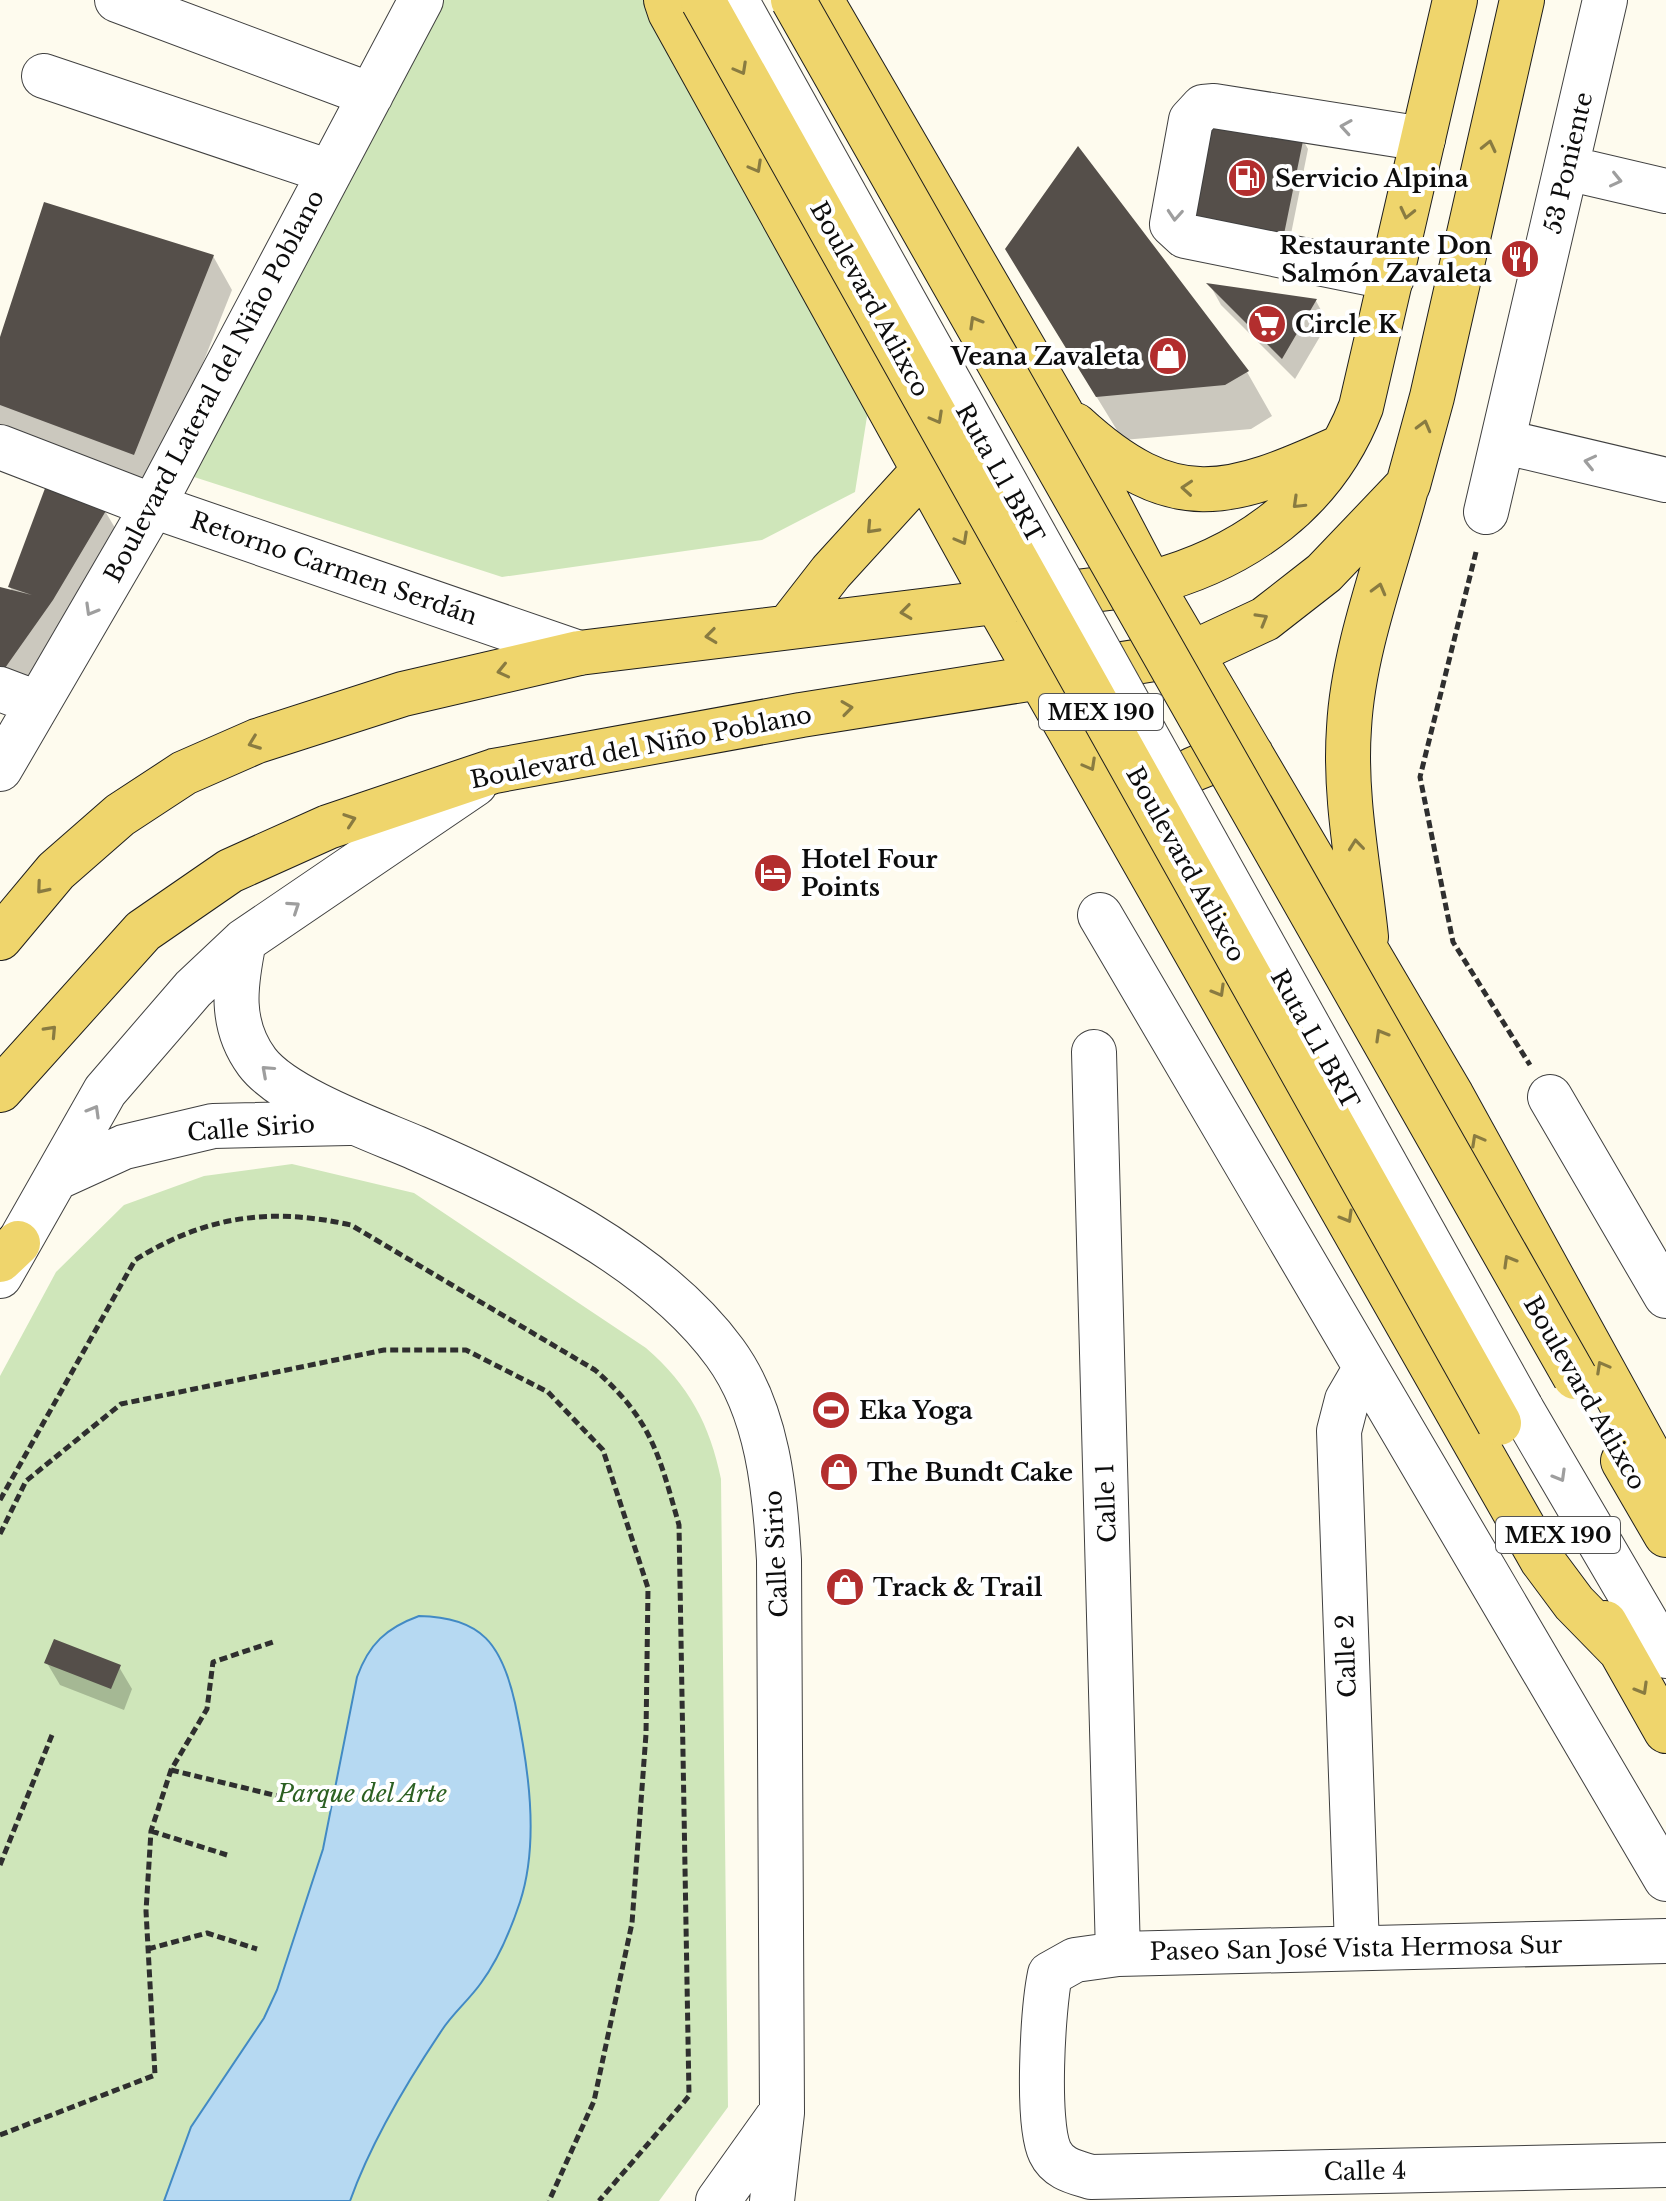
<svg xmlns="http://www.w3.org/2000/svg" width="1666" height="2201" viewBox="0 0 1666 2201" font-family="'Libre Baskerville',serif">
  <style>
    .green { fill: #cfe6ba }
    .water { fill: #b6d9f2; stroke: #428ac4; stroke-width: 2 }
    .shadow { fill: #0003 }
    .building { fill: #554f4a }
    .lines { fill: none; stroke-linecap: round; stroke-linejoin: round }
    .minor-casing { stroke: #404040; stroke-width: 46 }
    .major-casing { stroke: #1e1e1e; stroke-width: 46 }
    .path { stroke: #2f2f2f; stroke-width: 5; stroke-dasharray: 8 4; stroke-linecap: butt }
    .minor { stroke: #fff; stroke-width: 44 }
    .major { stroke: #efd56c; stroke-width: 44 }
    .minor-bridge-casing { stroke: #404040; stroke-width: 46; stroke-linecap: butt }
    .major-bridge-casing { stroke: #1e1e1e; stroke-width: 46; stroke-linecap: butt }
    .minor-bridge { stroke: #fff; stroke-width: 44 }
    .major-bridge { stroke: #efd56c; stroke-width: 44 }
    .oneway { stroke: #897b41 }
    .oneway2 { stroke: #9e9e9e }
    .labels { text-anchor: middle; dominant-baseline: central; stroke-width: 8; stroke-linejoin: round; paint-order: stroke }
    .shield { fill: #fff; stroke: #565656; stroke-width: 2 }
    .shield-label { font-size: 22px; font-weight: bold; fill: #0d0d0d }
    .street-label { font-size: 24px; fill: #0d0d0d; stroke: #fff }
    .poi-label { font-size: 24px; font-weight: bold; fill: #0d0d0d; stroke: #fff; text-anchor: start }
    .park-label { font-size: 24px; font-style: italic; fill: #2c6022; stroke: #fff }
  </style>
  <rect width="100%" height="100%" fill="#fefbee"/>
  <path class="green" d="M 444,0 L 646,0 L 869,404 L 855,492 L 762,540 L 502,577 L 191,476 Z
    M 292,1164 L 414,1193 L 646,1348 C 689,1385 710,1425 721,1479 L 728,2107 L 659,2201 L 0,2201 L 0,1376 L 56,1272 L 124,1205 L 204,1176 Z"/>
  <path class="water" d="M 419,1616 C 482,1617 502,1645 515,1703 C 528,1764 540,1841 520,1902 C 511,1929 498,1960 481,1983 C 469,2000 453,2013 442,2030 C 407,2082 371,2142 350,2201 L 164,2201 L 191,2127 L 264,2018 L 277,1990 L 323,1849 L 357,1677 C 369,1644 386,1628 419,1616 Z"/>
  <path class="shadow" d="M 1302,138 L 1308,149 L 1288,249 L 1198,231 Z
    M 1079,149 L 1247,372 L 1272,416 L 1251,429 L 1123,440 L 1033,293 Z
    M 213,256 L 232,290 L 153,488 L 0,427 L 0,344 Z
    M 1210,285 L 1316,301 L 1328,323 L 1295,379 L 1221,305 Z
    M 105,511 L 118,533 L 25,700 L 0,691 L 0,589 L 13,593 L 10,587 Z
    M 47,1663 L 119,1667 L 132,1689 L 124,1710 L 60,1685 Z"/>
  <path class="building" d="M 1210,117 L 1304,136 L 1283,239 L 1190,221 Z
    M 1078,146 L 1249,371 L 1225,385 L 1096,397 L 1005,249 Z
    M 44,202 L 214,255 L 134,455 L 0,405 L 0,337 Z
    M 1206,283 L 1317,299 L 1282,359 Z
    M 47,483 L 107,509 L 53,600 L 5,668 L 0,666 L 0,587 L 32,595 L 8,587 Z
    M 54,1639 L 121,1665 L 111,1689 L 44,1663 Z"/>
  <g class="lines">
    <defs>
      <path id="minor" d="M 117,0 L 371,95
        M 44,76 L 330,172
        M 1567,168 L 1666,191
        M 1392,278 L 1185,236 L 1172,224 L 1191,120 L 1203,107 L 1214,106 L 1423,139
        M 1505,442 L 1666,480
        M 0,447 L 153,506 L 579,653
        M 1486,512 L 1605,0
        M 0,689 L 37,703
        M 0,769 L 153,506 L 421,0
        M 1100,915 L 1666,1879
        M 244,941 C 235,985 229,1024 257,1062 C 284,1098 374,1130 416,1148 C 522,1194 655,1257 725,1353 C 768,1412 775,1490 779,1560 L 782,2113 L 772,2201
        M 1094,1052 L 1118,1954
        M 1550,1097 L 1666,1296
        M 56,1178 L 124,1147 L 213,1126 L 349,1123
        M 0,1276 L 105,1091 L 193,989 L 244,941 L 475,784
        M 1521,1408 L 1666,1656
        M 1666,1941 L 1118,1954 L 1075,1960 L 1050,1974 C 1043,2008 1036,2123 1050,2152 C 1058,2169 1075,2172 1091,2177 L 1666,2165
        M 1357,1947 L 1339,1431 L 1347,1400 L 1365,1369
        M 718,2201 L 780,2114"/>
      <path id="major" d="M 666,0 L 670,12 L 996,601 L 1542,1560 L 1574,1603 L 1618,1648
        M 821,0 L 1060,411 L 1150,583 L 1452,1096 L 1666,1485
        M 1075,425 C 1174,516 1228,498 1341,447
        M 789,626 L 831,572 L 924,470
        M 1145,804 C 1176,774 1208,758 1251,754
        M 1366,937 C 1359,868 1344,797 1349,728 C 1353,650 1386,565 1406,489
        M 0,938 L 56,871 L 120,815 L 184,773 L 257,741 L 403,694 L 579,653 L 1150,583 C 1245,558 1325,501 1361,407 L 1455,0
        M 0,1090 L 143,931 L 230,871 L 328,827 L 494,771 L 801,715 L 1192,653 L 1265,619 L 1324,573 L 1408,485 L 1432,397 L 1522,0
        M 0,1260 L 18,1243
        M 1623,1461 L 1666,1535
        M 1605,1623 L 1666,1731"/>
    </defs>
    <use href="#minor" class="minor-casing"/>
    <use href="#major" class="major-casing"/>
    <path class="path" d="M 1476,552 L 1420,777 L 1453,942 L 1530,1065
      M 0,1500 L 135,1260 C 205,1216 270,1207 351,1225 L 595,1370 C 652,1420 659,1455 679,1525 L 689,2096 L 599,2201
      M 0,1534 L 26,1481 L 121,1404 L 384,1350 L 466,1350 L 548,1392 L 603,1450 L 648,1588 L 646,1734 L 632,1923 L 594,2101 L 549,2201
      M 171,1770 L 286,1798
      M 151,1831 L 227,1855
      M 0,1865 L 52,1735
      M 148,1949 L 207,1933 L 257,1949
      M 0,2135 L 155,2075 L 146,1911 L 151,1831 L 171,1770 L 207,1709 L 213,1662 L 276,1641"/>
    <use href="#minor" class="minor"/>
    <use href="#major" class="major"/>
    <defs>
      <path id="minor-bridge" d="M 736,0 L 1521,1408"/>
      <path id="major-bridge" d="M 793,0 L 1575,1377
        M 703,1 L 1499,1423"/>
    </defs>
    <use href="#minor-bridge" class="minor-bridge-casing"/>
    <use href="#major-bridge" class="major-bridge-casing"/>
    <use href="#minor-bridge" class="minor-bridge"/>
    <use href="#major-bridge" class="major-bridge"/>
  </g>
  <defs><path id="oneway-chevron" d="M-2-3.5L2.5 0L-2 3.5" fill="none" stroke-width="1.6" stroke-linecap="round" stroke-linejoin="round" transform="scale(2)"/></defs>
  <g class="oneway">
    <use href="#oneway-chevron" transform="translate(741 69) rotate(61)"/>
    <use href="#oneway-chevron" transform="translate(1489 146) rotate(-77)"/>
    <use href="#oneway-chevron" transform="translate(756 167) rotate(61)"/>
    <use href="#oneway-chevron" transform="translate(1407 213) rotate(103)"/>
    <use href="#oneway-chevron" transform="translate(975 322) rotate(-120)"/>
    <use href="#oneway-chevron" transform="translate(937 418) rotate(61)"/>
    <use href="#oneway-chevron" transform="translate(1424 426) rotate(-75)"/>
    <use href="#oneway-chevron" transform="translate(1187 488) rotate(-176)"/>
    <use href="#oneway-chevron" transform="translate(1298 503) rotate(136)"/>
    <use href="#oneway-chevron" transform="translate(872 528) rotate(133)"/>
    <use href="#oneway-chevron" transform="translate(962 539) rotate(61)"/>
    <use href="#oneway-chevron" transform="translate(1379 589) rotate(-75)"/>
    <use href="#oneway-chevron" transform="translate(906 612) rotate(173)"/>
    <use href="#oneway-chevron" transform="translate(1262 619) rotate(-30)"/>
    <use href="#oneway-chevron" transform="translate(711 636) rotate(173)"/>
    <use href="#oneway-chevron" transform="translate(503 671) rotate(167)"/>
    <use href="#oneway-chevron" transform="translate(847 708) rotate(-8)"/>
    <use href="#oneway-chevron" transform="translate(254 743) rotate(159)"/>
    <use href="#oneway-chevron" transform="translate(1090 765) rotate(61)"/>
    <use href="#oneway-chevron" transform="translate(350 820) rotate(-19)"/>
    <use href="#oneway-chevron" transform="translate(1356 845) rotate(-96)"/>
    <use href="#oneway-chevron" transform="translate(42 888) rotate(130)"/>
    <use href="#oneway-chevron" transform="translate(1219 991) rotate(60)"/>
    <use href="#oneway-chevron" transform="translate(51 1031) rotate(-47)"/>
    <use href="#oneway-chevron" transform="translate(1381 1035) rotate(-120)"/>
    <use href="#oneway-chevron" transform="translate(1477 1140) rotate(-119)"/>
    <use href="#oneway-chevron" transform="translate(1347 1217) rotate(60)"/>
    <use href="#oneway-chevron" transform="translate(1509 1261) rotate(-120)"/>
    <use href="#oneway-chevron" transform="translate(1602 1367) rotate(-119)"/>
    <use href="#oneway-chevron" transform="translate(1642 1689) rotate(60)"/>
  </g>
  <g class="oneway2">
    <use href="#oneway-chevron" transform="translate(1346 127) rotate(-171)"/>
    <use href="#oneway-chevron" transform="translate(1616 180) rotate(13)"/>
    <use href="#oneway-chevron" transform="translate(1175 215) rotate(94)"/>
    <use href="#oneway-chevron" transform="translate(1590 462) rotate(-167)"/>
    <use href="#oneway-chevron" transform="translate(91 610) rotate(120)"/>
    <use href="#oneway-chevron" transform="translate(294 907) rotate(-34)"/>
    <use href="#oneway-chevron" transform="translate(267 1071) rotate(-138)"/>
    <use href="#oneway-chevron" transform="translate(94 1111) rotate(-60)"/>
    <use href="#oneway-chevron" transform="translate(1560 1476) rotate(60)"/>
  </g>
  <defs>
    <symbol id="fuel-disc" viewBox="-11 -11 22 22"><circle r="9.5" fill="#b32e2e" stroke="#fff"/><path d="M-5.5-6h7V0h2V4h1.3V-2.5L3-4.5l.8-.8L6-3V5H2.5V1h-1V6h-7ZM-4.2-4.7v3.2H.2V-4.7Z" fill="#fff"/></symbol>
    <symbol id="restaurant-disc" viewBox="-11 -11 22 22"><circle r="9.5" fill="#b32e2e" stroke="#fff"/><path d="M-5-6h1v4h1v-4h1v4h1v-4h1v5L-1.5 .5V6h-2V.5L-5-1ZM5-6V6H3V1.5H1.5Q1.5-4 5-6Z" fill="#fff"/></symbol>
    <symbol id="supermarket-disc" viewBox="-11 -11 22 22"><circle r="9.5" fill="#b32e2e" stroke="#fff"/><path d="M-6-5.5h2.5l.6 2H6L4.5 2H-2.5L-4.4-4H-6ZM-1.5 3.2a1.3 1.3 0 1 0 .1 0ZM3 3.2a1.3 1.3 0 1 0 .1 0Z" fill="#fff"/></symbol>
    <symbol id="shop-disc" viewBox="-11 -11 22 22"><circle r="9.5" fill="#b32e2e" stroke="#fff"/><path d="M-5-2.5h2.3a2.7 3.5 0 0 1 5.4 0H5L5.5 6h-11ZM-1.5-2.5h3a1.5 2.3 0 0 0-3 0Z" fill="#fff"/></symbol>
    <symbol id="hotel-disc" viewBox="-11 -11 22 22"><circle r="9.5" fill="#b32e2e" stroke="#fff"/><path d="M-6-4.5h1.5V1H6V5H4.5V3h-9V5H-6ZM-4 0a1.8 1.8 0 1 1 3.6 0ZM.5 0V-2.5h3Q6-2.5 6 0Z" fill="#fff"/></symbol>
    <symbol id="stadium-disc" viewBox="-11 -11 22 22"><circle r="9.5" fill="#b32e2e" stroke="#fff"/><path d="M0-5a6.5 5 0 1 0 0 10a6.5 5 0 1 0 0-10ZM-3.5-1.8h7v3.6h-7Z" fill="#fff"/></symbol>
  </defs>
  <g fill-rule="evenodd">
    <use href="#fuel-disc" x="1225" y="156" width="44" height="44"/>
    <use href="#restaurant-disc" x="1498" y="237" width="44" height="44"/>
    <use href="#supermarket-disc" x="1245" y="302" width="44" height="44"/>
    <use href="#shop-disc" x="1146" y="334" width="44" height="44"/>
    <use href="#hotel-disc" x="751" y="851" width="44" height="44"/>
    <use href="#stadium-disc" x="809" y="1388" width="44" height="44"/>
    <use href="#shop-disc" x="817" y="1450" width="44" height="44"/>
    <use href="#shop-disc" x="823" y="1565" width="44" height="44"/>
  </g>
  <g class="labels">
    <g class="shield">
      <rect x="1039" y="694" width="124" height="36" rx="6"/>
      <rect x="1496" y="1517" width="124" height="36" rx="6"/>
    </g>
    <g class="shield-label">
      <text x="1101" y="712">MEX 190</text>
      <text x="1558" y="1535">MEX 190</text>
    </g>
    <g class="street-label">
      <text transform="translate(1568 163) rotate(-77)">53 Poniente</text>
      <text transform="translate(870 299) rotate(61)">Boulevard Atlixco</text>
      <text transform="translate(214 386) rotate(-62)">Boulevard Lateral del Niño Poblano</text>
      <text transform="translate(1000 473) rotate(61)">Ruta L1 BRT</text>
      <text transform="translate(334 568) rotate(19)">Retorno Carmen Serdán</text>
      <text transform="translate(641 747) rotate(-11)">Boulevard del Niño Poblano</text>
      <text transform="translate(1186 864) rotate(61)">Boulevard Atlixco</text>
      <text transform="translate(1315 1039) rotate(61)">Ruta L1 BRT</text>
      <text transform="translate(251 1128) rotate(-4)">Calle Sirio</text>
      <text transform="translate(1585 1393) rotate(60)">Boulevard Atlixco</text>
      <text transform="translate(1106 1503) rotate(-92)">Calle 1</text>
      <text transform="translate(776 1554) rotate(-93)">Calle Sirio</text>
      <text transform="translate(1346 1656) rotate(-92)">Calle 2</text>
      <text transform="translate(1356 1948) rotate(-1)">Paseo San José Vista Hermosa Sur</text>
      <text transform="translate(1365 2171) rotate(-1)">Calle 4</text>
    </g>
    <g class="poi-label">
      <text x="1275" y="178">Servicio Alpina</text>
      <text x="1492" y="245" text-anchor="end">Restaurante Don<tspan x="1492" dy="28">Salmón Zavaleta</tspan></text>
      <text x="1295" y="324">Circle K</text>
      <text x="1140" y="356" text-anchor="end">Veana Zavaleta</text>
      <text x="801" y="859">Hotel Four<tspan x="801" dy="28">Points</tspan></text>
      <text x="859" y="1410">Eka Yoga</text>
      <text x="867" y="1472">The Bundt Cake</text>
      <text x="873" y="1587">Track &amp; Trail</text>
    </g>
    <g class="park-label">
      <text x="362" y="1793">Parque del Arte</text>
    </g>
  </g>
</svg>
